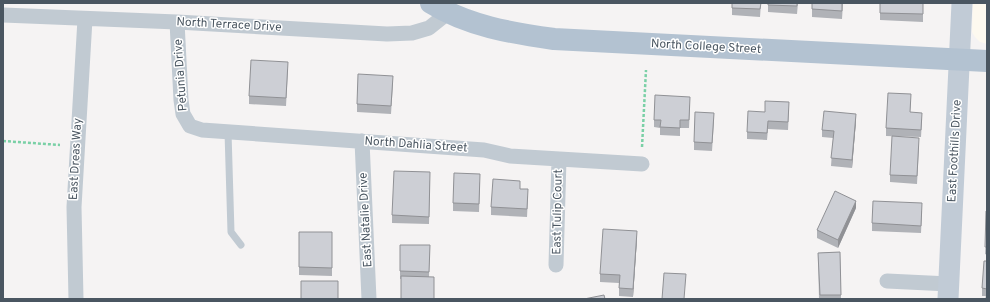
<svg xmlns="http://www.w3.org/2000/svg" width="990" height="302" font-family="Overpass,sans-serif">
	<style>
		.commercial { fill: #fdf9ef }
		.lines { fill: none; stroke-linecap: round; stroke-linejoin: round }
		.path { stroke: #7ad0a6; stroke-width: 2.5; stroke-dasharray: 3 2; stroke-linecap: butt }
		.lane { stroke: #c1cad2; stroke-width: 7 }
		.street { stroke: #c1cad2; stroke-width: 15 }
		.secondary { stroke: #c1cbd6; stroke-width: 21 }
		.primary { stroke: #b3c2d1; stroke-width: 22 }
		.wall { fill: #b0b2b7 }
		.shaded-wall { fill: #909195 }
		.building { fill: #cdcfd5; stroke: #909195 }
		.labels { text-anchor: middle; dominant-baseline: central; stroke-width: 3; stroke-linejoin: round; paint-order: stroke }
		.street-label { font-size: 12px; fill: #4a5661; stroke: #fff }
	</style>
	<rect width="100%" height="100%" fill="#f5f3f3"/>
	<path class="commercial" d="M973,3H987V44L980,42L975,37L972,32Z"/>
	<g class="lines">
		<path class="path" d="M3,141L60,145
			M642,147L646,70"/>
		<path class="lane" d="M228,132L231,232L241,245"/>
		<path class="street" d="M3,15L177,22L387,34L412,33L429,28L449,12
			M177,22L181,100L183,114L190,126L202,130L484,150L510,156L642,164
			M362,141L369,299
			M556,265L559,159
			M887,281L949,284
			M76,299L74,207L85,19"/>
		<path class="secondary" d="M948,299L962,3"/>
		<path class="primary" d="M431,3C468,26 511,33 554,39L987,61"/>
	</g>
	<path class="wall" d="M732,3H761L760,17L732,15Z
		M768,3H798L797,14L768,12Z
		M812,3H843L842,19L812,17Z
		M880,3H923V22L880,20Z
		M288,69L286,106L249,104V96Z
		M393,83L391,114L357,112V104Z
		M911,101L910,112L922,120L921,137L886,136V128Z
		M690,105L689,128H680V136L660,135V128L654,127V120Z
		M789,110L788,130L768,129L767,140L747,139V132L765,112Z
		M714,121L712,151L694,150V142Z
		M856,121L852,168L831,166L833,138L822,137V130Z
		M919,146L917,184L890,182V175Z
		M430,180L429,224L392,223V215Z
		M480,182L479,212L453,211V203Z
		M520,189L528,197L527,217L491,215V207Z
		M856,208L838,248L817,238V230Z
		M922,211L921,233L872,231V223Z
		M987,211V255L985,254Z
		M299,232H332V276L299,275Z
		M637,239L633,297L619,296V283L600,282V274Z
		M400,245H430L429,277L400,279Z
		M840,252L841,299H819L818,253Z
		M987,261L986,296H982V288Z"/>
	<path class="shaded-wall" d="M856,114V121L852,168V160Z
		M856,201V208L838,248V240Z
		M637,231V239L633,297V289Z"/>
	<path class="building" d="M732,3H761L760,9L732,8Z
		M768,3H797V6L768,5Z
		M812,3H842V11L812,9Z
		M880,3H923V14L880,13Z
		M251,60L288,62L286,98L249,96Z
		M358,74L393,76L391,106L357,104Z
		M888,93L911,94L910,112L922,113L921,130L886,128Z
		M655,95L690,97L689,120H680V128L660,127L661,120H654Z
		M765,101L789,102L788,122L768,121L767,133L747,132L748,111L765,112Z
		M824,111L856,114L852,160L831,158L834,131L822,130Z
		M695,112L714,113L712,143L694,142Z
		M892,136L919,138L917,176L890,175Z
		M394,171L430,172L429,217L392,215Z
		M454,173L480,174L479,204L453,203Z
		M493,179L520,181V189H528L527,209L491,207Z
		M835,191L856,201L838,240L817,230Z
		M873,201L922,203L921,226L872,223Z
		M986,211H987V247H985Z
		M603,229L637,231L633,289L619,288L620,275L600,274Z
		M299,232H332V268L299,267Z
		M400,245H430L429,272L400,271Z
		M840,252L841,295H820L818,253Z
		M984,261H987V299H986L987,289L982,288Z
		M664,273L686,274L684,299H662Z
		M401,276L434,277V299H401Z
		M301,281H338V299H301Z
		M604,295L605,299H584Z"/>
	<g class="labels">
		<g class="street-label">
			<text transform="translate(229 25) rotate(3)">North Terrace Drive</text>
			<text transform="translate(706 47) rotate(3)">North College Street</text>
			<text transform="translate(181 75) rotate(-94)">Petunia Drive</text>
			<text transform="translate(416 145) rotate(4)">North Dahlia Street</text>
			<text transform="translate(955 151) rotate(-87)">East Foothills Drive</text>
			<text transform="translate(76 159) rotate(-87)">East Dreas Way</text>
			<text transform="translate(558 212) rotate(-89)">East Tulip Court</text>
			<text transform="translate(366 220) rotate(-93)">East Natalie Drive</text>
		</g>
	</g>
	<rect width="990" height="302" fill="none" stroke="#4a5661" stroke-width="8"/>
</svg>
